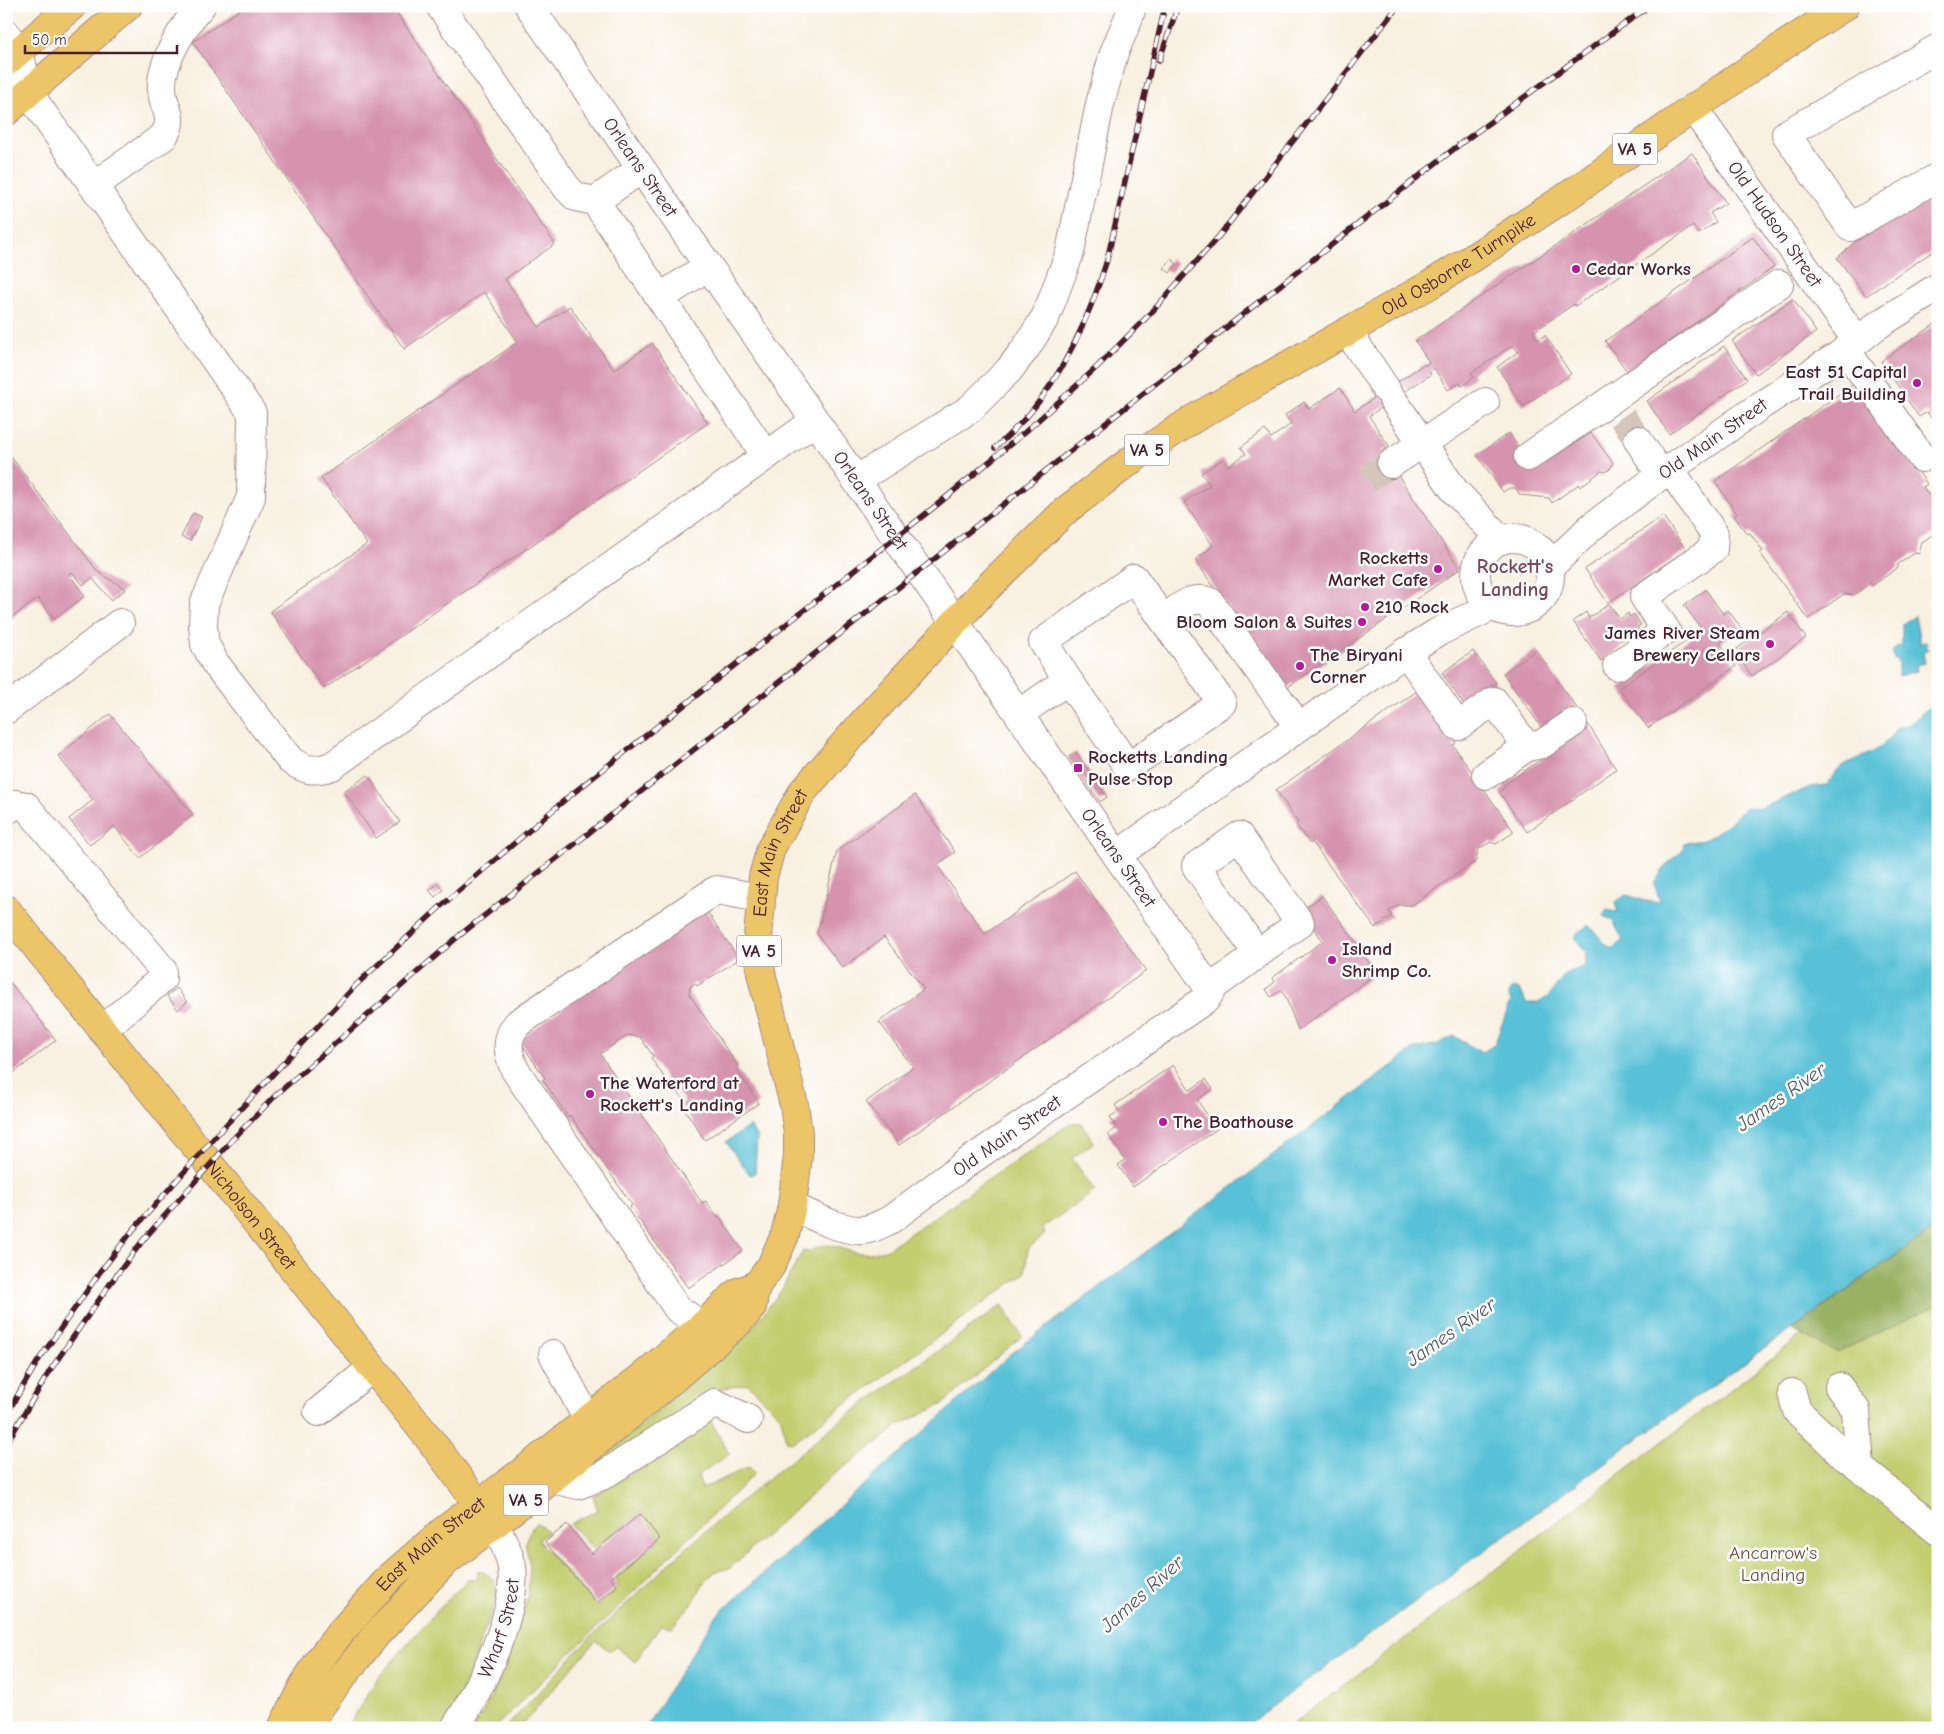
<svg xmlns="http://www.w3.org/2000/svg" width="1944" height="1734" font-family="'Comic Neue',sans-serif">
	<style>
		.green { fill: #c2ce70; stroke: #86764e }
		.forest { fill: #99b162; stroke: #726846 }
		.water { fill: #59c1d7; stroke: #527081 }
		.building { fill: #d593ad }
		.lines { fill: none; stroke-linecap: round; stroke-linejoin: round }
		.minor-tunnel { stroke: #d5c6bc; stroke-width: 28; stroke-dasharray: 28 14; stroke-linecap: butt }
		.minor-casing { stroke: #a18886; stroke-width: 30 }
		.major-casing { stroke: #a18886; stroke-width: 30 }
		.minor { stroke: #fff; stroke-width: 28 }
		.major { stroke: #edc569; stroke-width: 28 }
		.rail-casing { stroke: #4a1f2b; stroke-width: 5.5 }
		.rail { stroke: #fff; stroke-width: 4; stroke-dasharray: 11; stroke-linecap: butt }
		.poi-dot { fill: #b5179e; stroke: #fff; stroke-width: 2 }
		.labels { text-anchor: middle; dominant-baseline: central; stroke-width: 5; stroke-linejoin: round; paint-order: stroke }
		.shield { fill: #fff; stroke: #80626b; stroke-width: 1 }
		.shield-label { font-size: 18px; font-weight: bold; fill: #4a1f2b }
		.street-label { font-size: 19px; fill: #4a1f2b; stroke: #fff }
		.poi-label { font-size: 19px; font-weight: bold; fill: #4a1f2b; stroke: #fff; text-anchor: start }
		.park-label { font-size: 19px; fill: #6e5440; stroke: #fff }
		.neighbourhood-label { font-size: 20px; font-weight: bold; fill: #7b4858; stroke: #fff }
		.water-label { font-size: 20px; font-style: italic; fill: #4f5867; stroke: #fff }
	</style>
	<rect width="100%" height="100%" fill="#fff"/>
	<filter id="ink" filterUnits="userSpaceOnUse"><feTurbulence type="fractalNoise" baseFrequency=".02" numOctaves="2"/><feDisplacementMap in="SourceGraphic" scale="10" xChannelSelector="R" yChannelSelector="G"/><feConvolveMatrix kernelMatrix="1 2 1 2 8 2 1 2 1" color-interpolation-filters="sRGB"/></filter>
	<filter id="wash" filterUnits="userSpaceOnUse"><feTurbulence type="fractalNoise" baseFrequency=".0096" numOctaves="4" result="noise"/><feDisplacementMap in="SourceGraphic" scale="20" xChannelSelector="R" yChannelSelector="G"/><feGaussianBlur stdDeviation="1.12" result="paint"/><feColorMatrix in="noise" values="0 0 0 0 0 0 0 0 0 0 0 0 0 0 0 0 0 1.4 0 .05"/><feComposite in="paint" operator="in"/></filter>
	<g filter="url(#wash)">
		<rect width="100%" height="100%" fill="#f8f0e0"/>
		<path class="green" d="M1071,1123H1081L1094,1142L1072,1158L1095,1191L1042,1228L1045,1234L1028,1249L1025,1273L793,1442L786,1441L781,1417L748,1384L720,1389L613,1463L593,1465L670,1401L749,1332L781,1291L803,1251L809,1252C828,1239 834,1248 854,1252C865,1255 875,1252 886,1250Z
			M1938,1231V1728H1288Z
			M1002,1305L1022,1336L943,1404L899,1425L868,1450L832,1476L730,1568L714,1572L702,1586L695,1599L672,1627L661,1625L635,1662L615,1646L610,1651L596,1641L519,1728H505L583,1645L675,1558L736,1505L841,1420Z
			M709,1418L730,1454L698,1475L702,1489L749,1467L755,1473L494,1728H472L485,1709L501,1677L528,1596L530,1566L525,1543C530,1536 529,1529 536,1523L542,1526L548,1532L538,1540L597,1606L619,1586L615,1578L661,1539L641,1512L593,1549L570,1524L598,1510L593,1496L642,1467Z
			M478,1570C493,1576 496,1581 497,1597L461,1695L442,1728H347L377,1679L425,1624L467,1580H477Z"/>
		<path class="forest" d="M1938,1225V1305L1837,1352L1792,1330Z"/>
		<path class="water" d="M1915,616L1920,643L1926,641L1928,650L1923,653L1925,663L1916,665L1917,671L1898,676V661L1893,657V650L1896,647L1902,646V624Z
			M1938,703V1225L1626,1447L1243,1728H645L715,1617L1011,1354L1414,1049L1438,1044L1454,1036C1464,1041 1472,1049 1483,1052L1494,1045L1511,1001L1509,996L1510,990L1514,988L1521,991L1526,1003H1538L1548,997L1565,974L1585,966L1586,953L1574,937L1588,925C1597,932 1602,943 1612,949L1623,940L1613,921L1604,916L1606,910L1618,912L1615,902L1626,895C1639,898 1645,903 1660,902L1654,883C1662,872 1669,859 1682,852L1684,844C1691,840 1696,842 1703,840C1714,837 1737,816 1747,807L1761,808L1810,787L1827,785C1832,778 1838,768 1846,764C1865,755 1886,749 1896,728L1910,724L1928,708Z
			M750,1126L757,1137L755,1173L750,1175L726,1142Z"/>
		<g id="blocks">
			<path class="building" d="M245,6H392L555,244L505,279L539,327L570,306L614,370L652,343L708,423L324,689L270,611L367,544L321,478L518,342L484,292L404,349L193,42Z
				M1692,153L1726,203L1710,213L1716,222L1699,234L1693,226L1575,306L1574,304L1533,332L1538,340L1545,335L1571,374L1523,406L1497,367L1518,352L1513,345L1471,373L1474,377L1462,386L1460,382L1448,390L1434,368L1429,372L1431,374L1369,416L1389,446L1382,451L1460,569L1285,689L1195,560L1213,546L1184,502L1210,485L1201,473L1223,459L1228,466L1246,454L1241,447L1265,430L1271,438L1291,424L1285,415L1304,402L1309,409L1340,388L1355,411L1424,364L1425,366L1429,362L1415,341Z
				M1930,193L1938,204V248L1866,296L1837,258L1854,243Z
				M1753,237L1774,267L1627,371L1605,341Z
				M1171,259L1177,264L1170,273L1164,268Z
				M1793,299L1816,332L1756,374L1732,341Z
				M1938,322V429L1927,412L1919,417L1881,361Z
				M1724,346L1747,379L1669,434L1647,401Z
				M1855,383L1927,484L1923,487L1938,508V531L1922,542L1919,554L1915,553L1897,565L1899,567L1872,586L1870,583L1854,595L1844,594L1808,619L1760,553L1763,551L1750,533L1747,534L1734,516L1737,514L1715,481Z
				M1509,433L1534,470L1591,433L1613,463L1610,469L1605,472L1601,471L1580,487L1579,484L1552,503L1549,498L1520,495L1516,488H1509L1503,492L1477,455Z
				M6,450L98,572L126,589L111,600L92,578L83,585L72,572L69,574L85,596L54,619L38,598L6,622Z
				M193,513L202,517L190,541L181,537Z
				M1663,516L1686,550L1608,603L1585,569Z
				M1706,590L1723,614L1728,610L1741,628L1720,643L1736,666L1648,728L1619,688L1702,630L1684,605Z
				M1609,604L1620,619L1628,613L1630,617L1634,614L1641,625L1637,627L1642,634L1601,661L1573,621L1586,612L1589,618Z
				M1788,612L1806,638L1752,676L1734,651Z
				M1536,650L1579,711L1546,734L1503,673Z
				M1473,651L1496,683L1464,705L1442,673Z
				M1417,691L1440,718L1456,743L1453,745L1514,832L1496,844L1491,842L1478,849L1476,861L1412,905H1398L1389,911L1392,916L1375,928L1312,842L1310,844L1296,825L1298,823L1276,790Z
				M110,714L193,815L140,858L114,826L90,845L69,819L93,800L58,756Z
				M1588,724L1616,769L1527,832L1499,792L1503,789L1504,785L1561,746L1582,726Z
				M1076,752L1107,797L1100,802L1069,757Z
				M368,775L400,822L376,838L344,791Z
				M915,795L955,852L937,865L985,934L1075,871L1146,971L899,1145L866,1102L913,1067L879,1022L924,989L884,937L843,968L817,934L837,851Z
				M438,884L443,890L435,897L429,890Z
				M1322,896L1358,945L1376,974L1298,1030L1286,998L1281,990L1271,997L1266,989L1275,982L1272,978L1323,941L1309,921L1313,918L1306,907Z
				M702,904L739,959L697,986L695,983L690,987L689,994L738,1066L737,1070L759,1103L705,1140L681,1104L685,1102L674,1086L671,1087L651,1058L653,1056L640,1037L628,1035L600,1054L702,1203L706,1201L717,1217L719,1216L743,1251L688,1288L630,1207L632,1205L570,1115L568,1117L543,1080L545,1078L519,1040Z
				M6,977L56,1040L6,1079Z
				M177,988L187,1002L178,1010L167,996Z
				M1173,1065L1190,1090L1206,1079L1213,1089L1197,1100L1217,1129L1133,1187L1118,1165L1125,1160L1108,1134L1117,1128L1110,1117L1119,1111L1115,1105Z
				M640,1514L660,1539L611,1578L617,1586L597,1603L545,1542L567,1524L591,1554Z"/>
		</g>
	</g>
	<g filter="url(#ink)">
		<use href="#blocks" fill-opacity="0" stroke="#a18886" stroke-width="1"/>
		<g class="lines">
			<path class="minor-tunnel" d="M1622,417L1638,440
				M1367,479L1391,464"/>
			<g class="minor-casing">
				<g id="minor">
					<path d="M440,6L567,188L576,197L595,201L766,456"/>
					<path id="s1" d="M529,6L856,480L1211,991L1206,999L968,1162L890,1220C881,1224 873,1229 864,1230C842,1232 811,1215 792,1206"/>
					<path d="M6,34L19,51L28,92L252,413L251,497L204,604L203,626L205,644L215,663L290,760C306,771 314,772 332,766L815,421"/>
					<path d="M1938,48L1786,134L1850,227L1938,177"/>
					<path id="s2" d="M1693,108L1857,341"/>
					<path d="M93,186L163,137C177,116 163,111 162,89C160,63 184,25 201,6"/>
					<path d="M595,201L641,169"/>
					<path d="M660,298L708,266"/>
					<path d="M1348,332L1386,389"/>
					<path d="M1846,350L1922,458"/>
					<path d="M1393,400L1454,490L1501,540"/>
					<path d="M1638,440L1661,475"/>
					<path d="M1528,457L1779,284"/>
					<path d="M1391,464L1485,402"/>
					<path d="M856,480L970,409L1009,370L1026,348L1046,316L1070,252L1100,104L1114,53L1129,17L1132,6"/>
					<circle cx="1513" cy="575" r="37"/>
					<path id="s3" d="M1549,568L1590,528L1661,475L1763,404L1838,356L1878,325L1938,287"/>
					<path d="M1163,619C1179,609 1191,594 1210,602L1299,727"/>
					<path d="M1406,652L1458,726L1494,701L1527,747L1486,775"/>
					<path d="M1617,666L1666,630L1644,597L1713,549L1714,534L1670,469"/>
					<path d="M6,710L120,623"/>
					<path d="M1019,714L1068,680L1128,767L1222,703L1134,578L1043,642L1068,680"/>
					<path d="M1527,747L1542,744L1573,723"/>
					<path d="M6,811L15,804L26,806L162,969V979L102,1030"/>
					<path d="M1117,855L1406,652L1438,632L1493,606"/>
					<path d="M1210,989L1300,923L1239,836L1196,866L1257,953"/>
					<path d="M702,1326L678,1309L515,1070C507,1052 505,1038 518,1023L713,892L717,890L760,898"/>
					<path d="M553,1354L581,1407L590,1418"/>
					<path d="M1839,1387L1856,1410L1860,1468L1938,1531"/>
					<path d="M1792,1393L1797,1411L1824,1436L1845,1457L1860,1468"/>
					<path d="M318,1412L372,1368"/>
					<path d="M552,1479L578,1485L602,1476L715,1403L748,1419"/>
					<path id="s4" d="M455,1728C480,1690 518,1612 512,1567C509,1551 502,1538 494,1525"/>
				</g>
			</g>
			<g class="major-casing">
				<g id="major">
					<path d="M6,62L72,6"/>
					<path d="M6,112L128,6"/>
					<path id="s5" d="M6,909L431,1441L494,1525"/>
					<path id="s6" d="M282,1728L303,1686L320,1659L340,1633L390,1577L443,1531L522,1472L649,1371L702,1326L738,1292L756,1286"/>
					<path id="s7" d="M305,1728L338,1682L376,1635L443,1564L531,1496L663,1388L738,1323L752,1307L756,1286L771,1266L785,1235L792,1206L798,1155V1133L794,1105L761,973L758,937L763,877L771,848L803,791L867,718L982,593L1065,511L1134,458L1193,419L1431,284L1471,259L1563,199L1780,48L1845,6"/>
				</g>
			</g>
			<use href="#minor" class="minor"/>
			<use href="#major" class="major"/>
			<g class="rail-casing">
				<path id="rail" d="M1159,61L1178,6
					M995,448C1007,437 1019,425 1030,413C1067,368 1090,315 1107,260L1165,6
					M6,1415L38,1361L100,1272L133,1230L221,1130L356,985L440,907L567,798L938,504L1025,432L1096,368L1151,313L1219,236L1398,6
					M6,1444L51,1369L112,1281L144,1239L232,1140L277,1094L460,935L1251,308L1464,141L1649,6"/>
			</g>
			<use href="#rail" class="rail"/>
		</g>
	</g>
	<g class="poi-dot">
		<circle cx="1576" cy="269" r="5"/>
		<circle cx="1917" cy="383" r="5"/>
		<circle cx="1438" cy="569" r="5"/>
		<circle cx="1365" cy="607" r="5"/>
		<circle cx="1362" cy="622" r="5"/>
		<circle cx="1770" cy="644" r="5"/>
		<circle cx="1300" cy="666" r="5"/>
		<rect x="1073" y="763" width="10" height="10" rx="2.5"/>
		<circle cx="1332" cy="960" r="5"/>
		<circle cx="590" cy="1094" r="5"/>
		<circle cx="1163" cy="1122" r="5"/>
	</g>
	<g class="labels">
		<g class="shield">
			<rect x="1612.5" y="133.5" width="45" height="31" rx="4"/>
			<rect x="1124.5" y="434.5" width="45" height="31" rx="4"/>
			<rect x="736.5" y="935.5" width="45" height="31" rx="4"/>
			<rect x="503.5" y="1484.5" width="45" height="31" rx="4"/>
		</g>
		<g class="shield-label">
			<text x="1635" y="149">VA 5</text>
			<text x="1147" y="450">VA 5</text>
			<text x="759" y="951">VA 5</text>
			<text x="526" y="1500">VA 5</text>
		</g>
		<g class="street-label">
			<text stroke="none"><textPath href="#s1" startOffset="196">Orleans Street</textPath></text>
			<text stroke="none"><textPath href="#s2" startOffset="142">Old Hudson Street</textPath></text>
			<text stroke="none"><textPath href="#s7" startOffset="2005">Old Osborne Turnpike</textPath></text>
			<text stroke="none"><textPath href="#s3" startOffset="209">Old Main Street</textPath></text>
			<text stroke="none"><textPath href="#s1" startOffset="601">Orleans Street</textPath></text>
			<text stroke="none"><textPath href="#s7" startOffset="1089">East Main Street</textPath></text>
			<text stroke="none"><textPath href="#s1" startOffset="1036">Orleans Street</textPath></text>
			<text transform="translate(1007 1136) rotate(-35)">Old Main Street</text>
			<text stroke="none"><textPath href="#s5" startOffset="392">Nicholson Street</textPath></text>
			<text stroke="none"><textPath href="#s6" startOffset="239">East Main Street</textPath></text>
			<text stroke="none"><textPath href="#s4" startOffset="110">Wharf Street</textPath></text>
		</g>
		<g class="poi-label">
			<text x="1586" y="269">Cedar Works</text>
			<text x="1907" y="372" text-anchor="end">East 51 Capital<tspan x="1907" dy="22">Trail Building</tspan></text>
			<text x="1428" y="558" text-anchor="end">Rocketts<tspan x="1428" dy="22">Market Cafe</tspan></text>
			<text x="1375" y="607">210 Rock</text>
			<text x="1352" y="622" text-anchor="end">Bloom Salon &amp; Suites</text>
			<text x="1760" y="633" text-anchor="end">James River Steam<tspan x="1760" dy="22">Brewery Cellars</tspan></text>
			<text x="1310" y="655">The Biryani<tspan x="1310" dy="22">Corner</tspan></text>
			<text x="1088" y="757">Rocketts Landing<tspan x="1088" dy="22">Pulse Stop</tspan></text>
			<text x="1342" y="949">Island<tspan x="1342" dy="22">Shrimp Co.</tspan></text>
			<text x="600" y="1083">The Waterford at<tspan x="600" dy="22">Rockett's Landing</tspan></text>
			<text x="1173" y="1122">The Boathouse</text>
		</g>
		<g class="park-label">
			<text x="1773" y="1553">Ancarrow's<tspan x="1773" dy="22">Landing</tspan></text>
		</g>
		<g class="neighbourhood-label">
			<text x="1515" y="566">Rockett's<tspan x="1515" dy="23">Landing</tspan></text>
		</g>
		<g class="water-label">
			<text transform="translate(1781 1097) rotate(-35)">James River</text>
			<text transform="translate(1451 1332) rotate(-35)">James River</text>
			<text transform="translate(1142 1594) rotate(-42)">James River</text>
		</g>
	</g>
	<rect width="1944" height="1734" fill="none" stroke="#fff" stroke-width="25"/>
	<path d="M25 45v8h152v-8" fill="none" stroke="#4a1f2b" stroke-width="2.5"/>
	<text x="32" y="45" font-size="15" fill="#4a1f2b" stroke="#ffffff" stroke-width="4" paint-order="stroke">50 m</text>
</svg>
